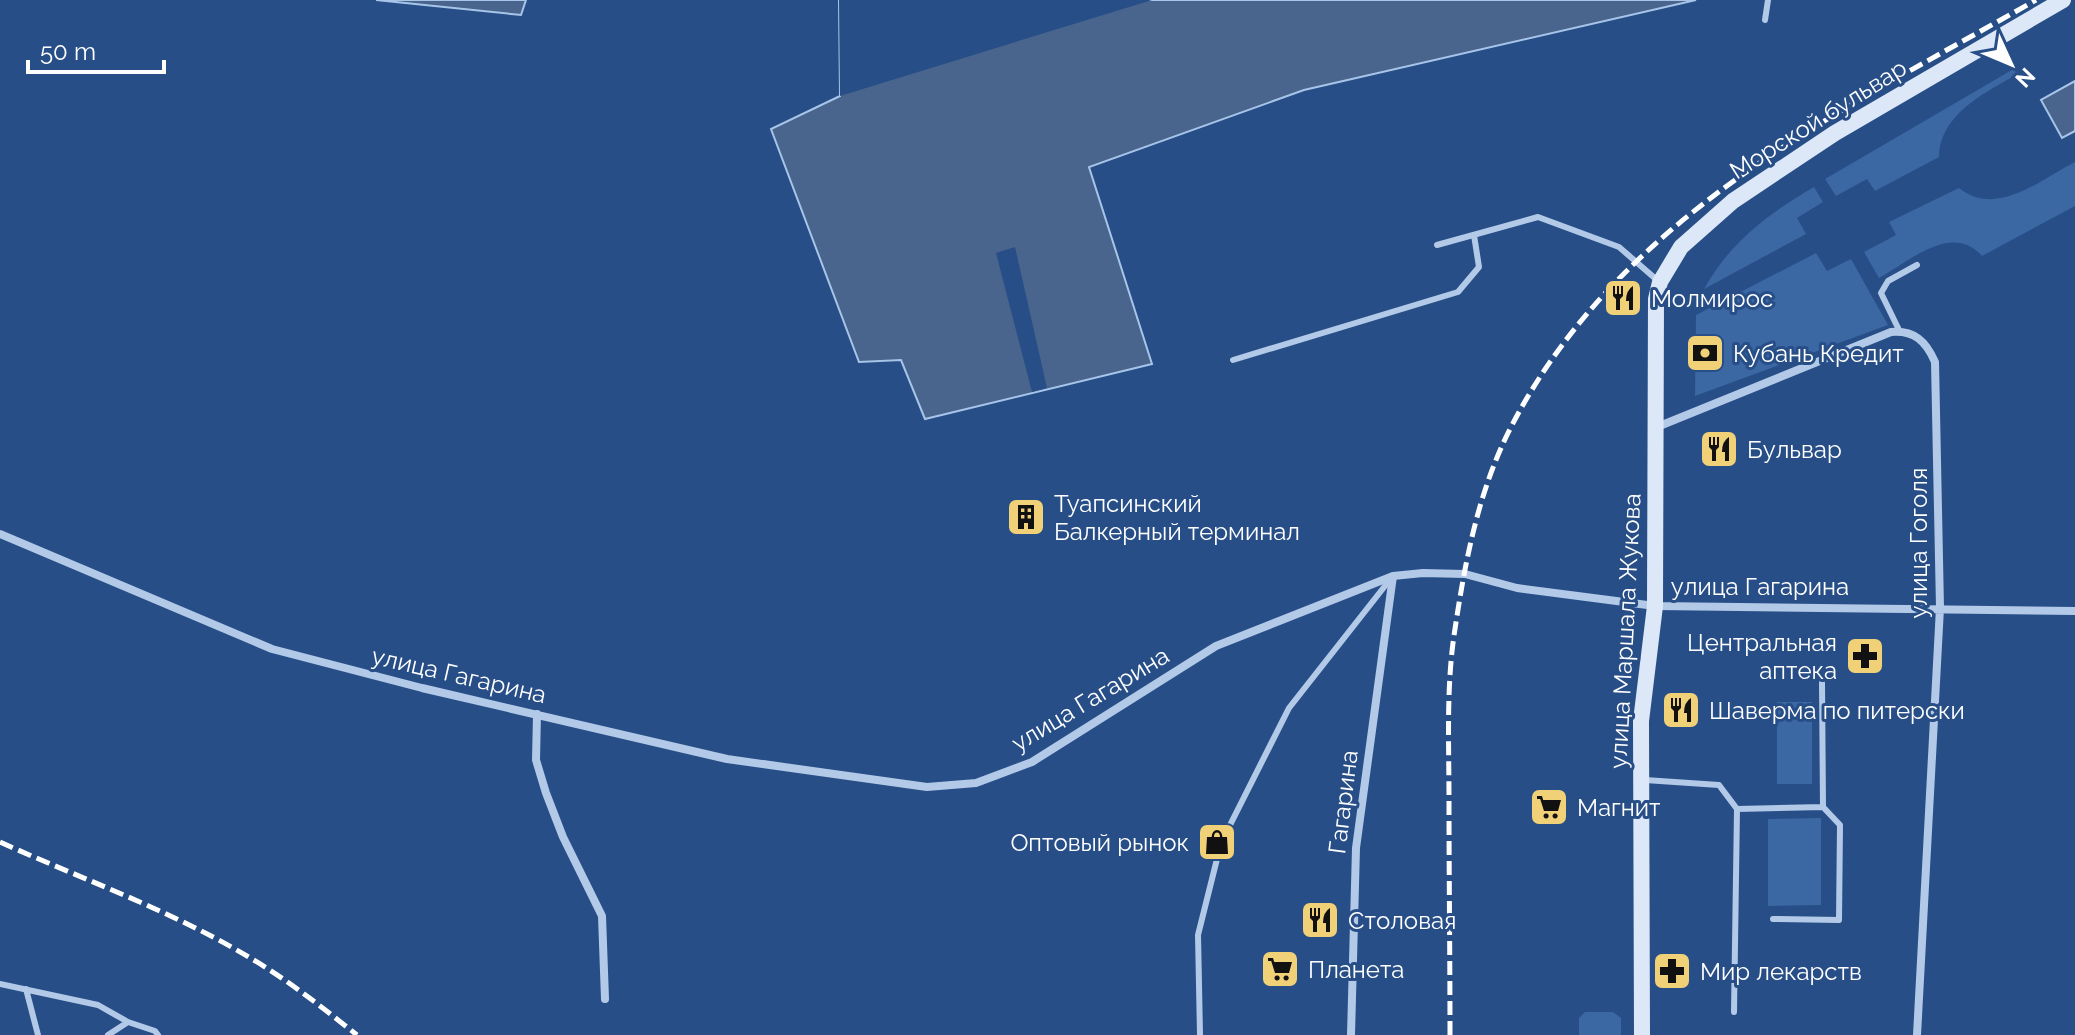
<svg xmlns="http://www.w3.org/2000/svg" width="2075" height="1035" font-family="Raleway,sans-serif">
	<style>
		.green { fill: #3b67a3 }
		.water { fill: #49658d; stroke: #a7c4e9; stroke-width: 2 }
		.pier { fill: #274e87 }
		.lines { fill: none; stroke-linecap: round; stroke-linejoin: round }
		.lane { stroke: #b2c9e8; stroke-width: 6 }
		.street { stroke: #b2c9e8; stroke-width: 8 }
		.secondary { stroke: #dce7f7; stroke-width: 16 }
		.rail { stroke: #fff; stroke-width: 5; stroke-dasharray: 14 6; stroke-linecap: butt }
		.labels { text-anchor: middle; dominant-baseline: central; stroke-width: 6; stroke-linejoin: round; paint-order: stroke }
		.street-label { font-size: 24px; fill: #fff; stroke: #274e87 }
		.poi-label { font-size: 24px; fill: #fff; stroke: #274e87; text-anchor: start }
	</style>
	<rect width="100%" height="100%" fill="#274e87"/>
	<path class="green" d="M2017,67L2021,72C1987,92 1940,113 1939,157L1875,191L1867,179L1836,196L1825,179Z
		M2075,162V206L1982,256C1952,222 1910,261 1879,278L1864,252L1896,235L1889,222L1959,188C1996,218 2040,180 2075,162Z
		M1814,187L1823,202L1797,218L1806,234L1704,289C1731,241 1768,214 1814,187Z
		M1816,253L1827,271L1851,259L1888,325L1695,396L1696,315Z
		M1777,702H1812V784H1777Z
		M1821,818V905L1768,906V819Z
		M1585,1012H1613L1621,1018V1035H1579V1018Z"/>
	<path class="water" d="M376,0H526L521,15Z
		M839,0H1696L1304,90L1089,167L1152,364L925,419L901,360L859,362L771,129L840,96Z
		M2075,81V131L2062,138L2041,100Z"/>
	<path class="pier" d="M839,0H1152L840,96Z
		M1015,247L1047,388L1032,392L996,253Z"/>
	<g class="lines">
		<path class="lane" d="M1765,20L1768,0
			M1437,245L1538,217L1619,247L1657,280
			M1900,332L1881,293L1888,281L1917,265
			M1233,360L1458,292L1479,267L1474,235
			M1645,780L1719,785L1737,809L1823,807L1822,683
			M1773,919L1839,920L1840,825L1823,807
			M0,984L98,1005L128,1022
			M26,989L38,1035
			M1734,1012L1737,809
			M108,1035L128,1022L155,1031L158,1035
			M1200,1035L1198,935L1221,843L1289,708L1392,577"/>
		<path class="street" d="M1657,427L1891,332C1914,330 1926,341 1935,362L1940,608L1917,1035
			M0,534L272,649L422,688L727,759L927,787L976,783L1032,762L1216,646L1393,576L1423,573L1465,574L1517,588L1655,606L2075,611
			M537,714L536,760L546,793L563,837L602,916L605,999
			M1351,1035L1356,848L1393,576"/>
		<path class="secondary" d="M1642,1035L1641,721L1655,606L1656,299L1660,282L1681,247L1733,201L1835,133L2063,0"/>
		<path class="rail" d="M0,842C84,880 173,911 252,959C289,981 323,1008 357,1035
			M1450,1035C1450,956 1449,878 1449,799C1449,743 1446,685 1455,629C1465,562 1478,494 1508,433C1616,217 1836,114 2036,0"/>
	</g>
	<defs>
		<g id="restaurant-square" transform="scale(2)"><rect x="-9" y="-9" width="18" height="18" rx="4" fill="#f1d178" stroke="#274e87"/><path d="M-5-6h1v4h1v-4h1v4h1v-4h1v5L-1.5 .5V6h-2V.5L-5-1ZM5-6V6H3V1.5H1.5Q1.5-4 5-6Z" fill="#111"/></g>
		<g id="bank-square" transform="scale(2)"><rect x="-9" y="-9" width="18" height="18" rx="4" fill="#f1d178" stroke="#274e87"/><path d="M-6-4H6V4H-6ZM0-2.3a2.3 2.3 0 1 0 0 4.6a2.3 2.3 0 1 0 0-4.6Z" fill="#111"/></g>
		<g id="building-square" transform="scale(2)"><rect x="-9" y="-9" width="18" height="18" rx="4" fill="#f1d178" stroke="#274e87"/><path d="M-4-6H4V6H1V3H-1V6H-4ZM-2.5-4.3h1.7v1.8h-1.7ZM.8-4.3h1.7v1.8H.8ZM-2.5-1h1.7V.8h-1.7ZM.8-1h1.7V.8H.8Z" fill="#111"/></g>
		<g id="pharmacy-square" transform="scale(2)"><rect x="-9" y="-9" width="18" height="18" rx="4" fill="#f1d178" stroke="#274e87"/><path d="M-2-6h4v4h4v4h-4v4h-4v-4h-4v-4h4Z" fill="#111"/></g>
		<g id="supermarket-square" transform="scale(2)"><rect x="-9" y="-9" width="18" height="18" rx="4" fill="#f1d178" stroke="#274e87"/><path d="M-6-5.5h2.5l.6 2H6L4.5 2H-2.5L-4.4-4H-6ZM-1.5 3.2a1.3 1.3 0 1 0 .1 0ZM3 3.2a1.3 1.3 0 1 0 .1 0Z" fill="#111"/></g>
		<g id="shop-square" transform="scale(2)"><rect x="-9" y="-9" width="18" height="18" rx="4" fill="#f1d178" stroke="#274e87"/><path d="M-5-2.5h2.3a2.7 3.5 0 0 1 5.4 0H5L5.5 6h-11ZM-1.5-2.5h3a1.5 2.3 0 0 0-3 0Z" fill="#111"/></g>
	</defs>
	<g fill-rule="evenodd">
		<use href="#restaurant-square" x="1623" y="298"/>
		<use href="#bank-square" x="1705" y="353"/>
		<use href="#restaurant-square" x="1719" y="449"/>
		<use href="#building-square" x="1026" y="517"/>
		<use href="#pharmacy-square" x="1865" y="656"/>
		<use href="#restaurant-square" x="1681" y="710"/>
		<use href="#supermarket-square" x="1549" y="807"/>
		<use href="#shop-square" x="1217" y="842"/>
		<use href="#restaurant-square" x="1320" y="920"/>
		<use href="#supermarket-square" x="1280" y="969"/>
		<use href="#pharmacy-square" x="1672" y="971"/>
	</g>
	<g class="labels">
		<g class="street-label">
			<text transform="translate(1818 119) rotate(-32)">Морской бульвар</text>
			<text transform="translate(1918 543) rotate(-90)">улица Гоголя</text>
			<text x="1760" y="586">улица Гагарина</text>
			<text transform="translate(1625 631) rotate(-87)">улица Маршала Жукова</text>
			<text transform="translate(459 675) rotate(13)">улица Гагарина</text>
			<text transform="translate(1090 699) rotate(-31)">улица Гагарина</text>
			<text transform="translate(1343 802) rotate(-83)">Гагарина</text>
		</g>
		<g class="poi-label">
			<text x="1651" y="298">Молмирос</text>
			<text x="1733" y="353">Кубань Кредит</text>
			<text x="1747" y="449">Бульвар</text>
			<text x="1054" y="503">Туапсинский<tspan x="1054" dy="28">Балкерный терминал</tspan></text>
			<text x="1837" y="642" text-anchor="end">Центральная<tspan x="1837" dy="28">аптека</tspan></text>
			<text x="1709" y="710">Шаверма по питерски</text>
			<text x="1577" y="807">Магнит</text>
			<text x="1189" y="842" text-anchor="end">Оптовый рынок</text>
			<text x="1348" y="920">Столовая</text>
			<text x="1308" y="969">Планета</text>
			<text x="1700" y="971">Мир лекарств</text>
		</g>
	</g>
	<g transform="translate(2011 64) rotate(134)" stroke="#274e87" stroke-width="6" paint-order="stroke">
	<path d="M0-6L14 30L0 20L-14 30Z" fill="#ffffff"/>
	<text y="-12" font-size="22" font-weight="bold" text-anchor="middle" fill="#ffffff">N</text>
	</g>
	<path d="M28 60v12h136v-12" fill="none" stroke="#ffffff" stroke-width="4"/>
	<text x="40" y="60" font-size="24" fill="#ffffff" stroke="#274e87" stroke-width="6" paint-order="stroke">50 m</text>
</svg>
